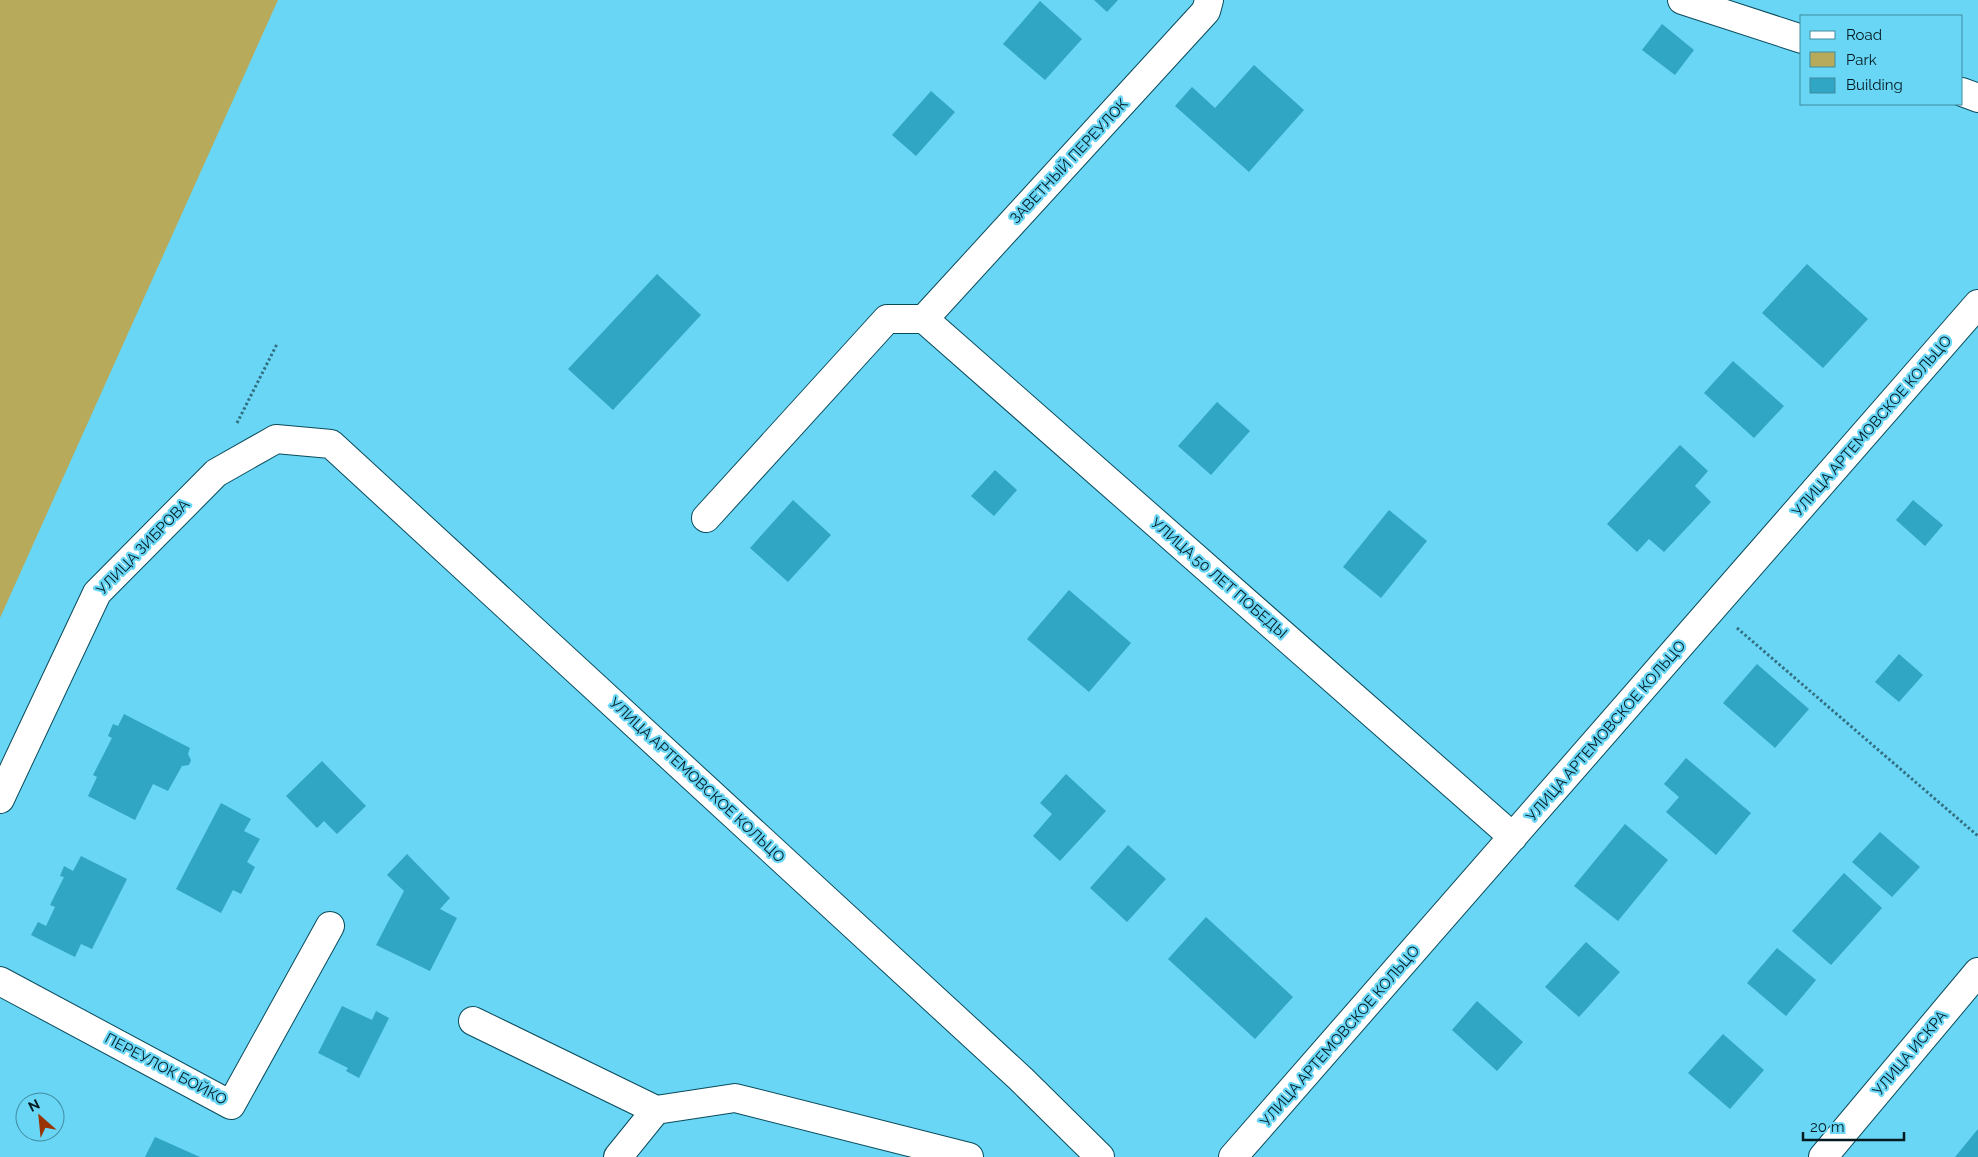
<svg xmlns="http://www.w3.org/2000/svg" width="1978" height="1157" font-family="Raleway,sans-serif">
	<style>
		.green { fill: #b7aa5a }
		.building { fill: #31a5c4 }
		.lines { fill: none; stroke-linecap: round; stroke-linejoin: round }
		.minor-casing { stroke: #0a4b5b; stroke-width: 30 }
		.path { stroke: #316f81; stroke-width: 3; stroke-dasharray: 2.5 2.5; stroke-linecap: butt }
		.minor { stroke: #fff; stroke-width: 28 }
		.labels { text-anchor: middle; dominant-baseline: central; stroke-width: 4.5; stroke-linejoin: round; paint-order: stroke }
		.street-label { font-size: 15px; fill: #031a21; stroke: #69d6f5 }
	</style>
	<rect width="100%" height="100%" fill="#69d6f5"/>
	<path class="green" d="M0,0H278L0,618Z"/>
	<path class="building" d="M1094,0H1118L1107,12Z
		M1040,1L1082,39L1045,80L1003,44Z
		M1662,24L1694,50L1675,75L1642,50Z
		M1254,65L1304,110L1249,172L1175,106L1192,87L1215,108Z
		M931,91L955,112L916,156L892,135Z
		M1807,264L1868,319L1823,368L1762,313Z
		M657,274L701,315L613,410L568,369Z
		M1733,361L1784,406L1754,438L1704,393Z
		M1217,402L1250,431L1211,475L1178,446Z
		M1680,445L1708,471L1695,486L1711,502L1664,552L1649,539L1637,552L1607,524Z
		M995,470L1017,490L994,516L971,496Z
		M793,500L831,535L788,582L750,548Z
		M1913,500L1943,525L1925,546L1896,520Z
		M1389,510L1427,541L1381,598L1343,567Z
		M1069,590L1131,643L1089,692L1027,639Z
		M1899,654L1923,675L1899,702L1875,682Z
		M1757,664L1809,709L1775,748L1723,703Z
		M124,714L190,748L188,754L191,760L189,765L182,766L168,791L153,784L135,820L88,796L97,777L93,775L112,738L108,736L113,724L118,726Z
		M1686,758L1751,813L1716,855L1666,812L1679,797L1664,784Z
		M322,761L366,806L337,834L324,821L317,828L286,796Z
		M1066,774L1106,811L1060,861L1033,836L1052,814L1040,803Z
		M221,803L251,819L244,831L260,839L247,862L255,867L241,894L233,890L221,913L176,889Z
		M1625,824L1668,860L1618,921L1574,886Z
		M1880,832L1920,867L1892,897L1852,862Z
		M1128,845L1166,879L1127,922L1090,888Z
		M407,854L450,898L440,909L457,918L430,971L376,945L404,891L387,875Z
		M81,856L127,879L92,949L81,944L75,957L31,935L38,922L46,926L55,907L50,905L64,877L60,876L64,866L73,871Z
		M1844,873L1882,908L1831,965L1792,931Z
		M1206,917L1293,997L1255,1039L1168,959Z
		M1586,942L1620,972L1579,1017L1545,987Z
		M1777,948L1816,980L1786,1016L1747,983Z
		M1477,1001L1523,1042L1497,1071L1452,1030Z
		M342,1006L372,1020L376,1011L389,1018L359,1078L346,1071L348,1068L318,1053Z
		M1723,1034L1764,1070L1730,1109L1688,1073Z
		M1978,1129V1157H1955Z
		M155,1137L200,1157H145Z"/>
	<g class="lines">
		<g class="minor-casing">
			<path id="minor" d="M1682,0L1802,39
				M1962,92L1978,98
				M924,319L1513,837
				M924,319L1206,11L1209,0
				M706,518L887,319H924
				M0,799L97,593L216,473L276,439L331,444L1021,1079L1100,1157
				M0,981L231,1105L330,926
				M473,1021L656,1110
				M618,1157L656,1110L735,1098L969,1157
				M1233,1157L1978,304
				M1823,1157L1978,972"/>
		</g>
		<path class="path" d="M237,423L277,344
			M1737,628L1978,836"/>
		<use href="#minor" class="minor"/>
	</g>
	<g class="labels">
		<g class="street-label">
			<text transform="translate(1069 161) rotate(-47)">ЗАВЕТНЫЙ ПЕРЕУЛОК</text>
			<text transform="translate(1872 426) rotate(-49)">УЛИЦА АРТЕМОВСКОЕ КОЛЬЦО</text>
			<text transform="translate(143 547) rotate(-46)">УЛИЦА ЗИБРОВА</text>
			<text transform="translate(1219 578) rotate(41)">УЛИЦА 50 ЛЕТ ПОБЕДЫ</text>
			<text transform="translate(1606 731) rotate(-49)">УЛИЦА АРТЕМОВСКОЕ КОЛЬЦО</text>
			<text transform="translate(697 780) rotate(43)">УЛИЦА АРТЕМОВСКОЕ КОЛЬЦО</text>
			<text transform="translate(1340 1036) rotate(-49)">УЛИЦА АРТЕМОВСКОЕ КОЛЬЦО</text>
			<text transform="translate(1910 1053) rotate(-50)">УЛИЦА ИСКРА</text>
			<text transform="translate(166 1069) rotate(28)">ПЕРЕУЛОК БОЙКО</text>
		</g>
	</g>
	<rect x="1800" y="15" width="162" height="90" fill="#69d6f5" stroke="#408ba0"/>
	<rect x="1810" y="31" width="25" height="8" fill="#ffffff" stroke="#408ba0"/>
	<text x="1846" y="40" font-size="15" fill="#031a21">Road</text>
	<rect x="1810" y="52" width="25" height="15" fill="#b7aa5a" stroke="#408ba0"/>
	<text x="1846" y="65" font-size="15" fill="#031a21">Park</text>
	<rect x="1810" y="78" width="25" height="15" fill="#31a5c4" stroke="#408ba0"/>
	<text x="1846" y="90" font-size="15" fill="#031a21">Building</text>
	<g transform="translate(40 1117) rotate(333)"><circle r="24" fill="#69d6f5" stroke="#408ba0"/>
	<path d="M0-4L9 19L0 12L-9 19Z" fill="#993305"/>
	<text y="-8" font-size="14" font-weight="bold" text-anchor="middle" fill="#031a21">N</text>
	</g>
	<path d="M1803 1132v8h101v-8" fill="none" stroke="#031a21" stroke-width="2.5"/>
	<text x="1810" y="1132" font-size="15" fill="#031a21" stroke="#69d6f5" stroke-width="4" paint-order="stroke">20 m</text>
</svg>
